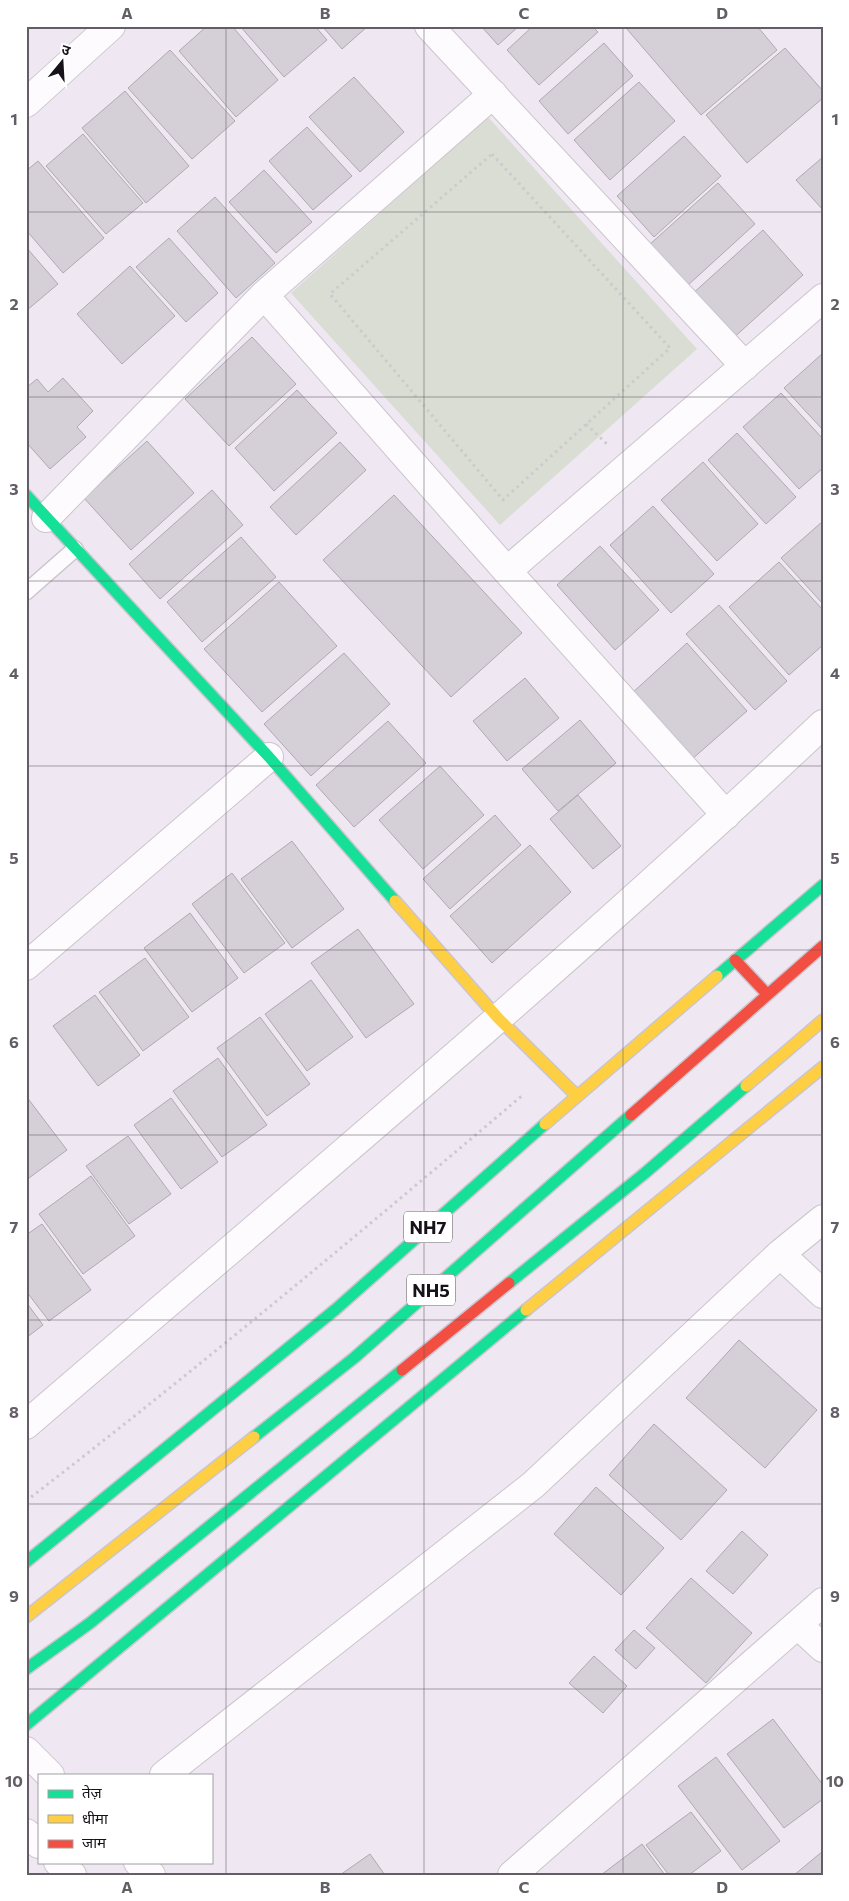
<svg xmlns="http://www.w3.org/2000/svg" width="849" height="1901" font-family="Commissioner,'Noto Sans Devanagari',sans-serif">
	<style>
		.green { fill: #daddd3 }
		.building { fill: #d5cfd8; stroke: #afa9b1 }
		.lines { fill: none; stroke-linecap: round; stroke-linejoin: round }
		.lane-casing { stroke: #cbc5cd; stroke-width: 18 }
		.street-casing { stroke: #cbc5cd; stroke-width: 30 }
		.fast-casing { stroke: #cbc5cd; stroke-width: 14 }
		.slow-casing { stroke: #cbc5cd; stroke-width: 14 }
		.jam-casing { stroke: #cbc5cd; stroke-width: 14 }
		.path { stroke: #cdcacd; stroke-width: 3; stroke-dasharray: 2.5 4; stroke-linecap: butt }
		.lane { stroke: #fdfbfd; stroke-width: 15 }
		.street { stroke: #fdfbfd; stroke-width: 28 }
		.fast { stroke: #16e098; stroke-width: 11 }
		.slow { stroke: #ffcf43; stroke-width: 11 }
		.jam { stroke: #f24e42; stroke-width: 11 }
		.grid { fill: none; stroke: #635d65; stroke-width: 1; stroke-opacity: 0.55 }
		.labels { text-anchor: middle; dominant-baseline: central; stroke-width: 4; stroke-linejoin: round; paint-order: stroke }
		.shield { fill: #fff; stroke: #5d595e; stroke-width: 1 }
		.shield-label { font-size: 18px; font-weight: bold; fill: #171219 }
		.neatline { fill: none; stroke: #635d65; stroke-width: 2 }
		.grid-label { font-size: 16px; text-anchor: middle; font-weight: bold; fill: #635d65 }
	</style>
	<rect width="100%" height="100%" fill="#efe7f2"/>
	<path class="green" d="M488,117L697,349L500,525L291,293Z"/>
	<path class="building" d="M207,26H232L278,80L236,117L179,51Z
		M240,26H315L327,40L284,77Z
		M322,26H368L342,49Z
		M481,26H519L498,45Z
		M533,26H592L598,32L539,85L507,50Z
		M628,26H757L777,50L701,115L626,28Z
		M604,43L633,76L568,134L539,101Z
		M785,48L823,91V98L747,163L706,115Z
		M170,50L235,121L192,159L128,88Z
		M354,77L404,132L360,172L309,117Z
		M639,82L675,121L610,180L574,140Z
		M125,91L189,166L146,203L82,128Z
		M307,127L352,176L313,210L269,161Z
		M83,134L143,203L106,234L46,166Z
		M684,136L721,176L654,237L617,196Z
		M823,157V210L796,180Z
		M38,161L104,238L63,273L26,230V171Z
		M264,170L312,222L276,253L229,202Z
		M718,183L755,224L687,286L649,245Z
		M215,197L275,263L236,298L177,231Z
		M763,230L803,275L730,341L690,296Z
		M169,238L218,293L186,322L136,267Z
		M26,247L58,284L26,311Z
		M130,266L175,316L122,364L77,314Z
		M252,337L296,384L229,446L185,399Z
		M823,353V430L784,388Z
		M63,378L93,411L77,427L86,437L50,469L26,442V388L37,379L48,392Z
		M297,390L337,433L274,491L235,448Z
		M781,393L823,439V468L799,489L743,427Z
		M737,433L796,497L766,524L708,460Z
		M147,441L194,493L131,550L84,498Z
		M340,442L366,470L296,535L270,507Z
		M703,462L758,524L717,561L661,500Z
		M212,490L243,525L160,599L129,564Z
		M394,495L522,633L451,697L323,560Z
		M653,506L714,574L671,613L610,545Z
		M823,521V604L781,558Z
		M241,537L276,577L202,642L167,602Z
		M600,546L659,610L615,650L557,585Z
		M779,562L823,610V645L789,675L729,607Z
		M279,582L337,646L262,712L204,649Z
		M719,605L787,681L755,710L686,634Z
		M687,643L747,711L691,760L631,694Z
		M344,653L390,704L311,776L264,724Z
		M525,678L559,718L507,761L473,721Z
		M580,720L616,763L558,811L522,769Z
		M388,721L426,763L354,827L316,785Z
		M440,766L484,815L423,869L379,820Z
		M578,795L621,846L593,869L550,819Z
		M495,815L521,845L450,909L423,879Z
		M292,841L344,909L292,948L241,879Z
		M530,845L571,892L492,963L450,916Z
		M232,873L285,943L244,973L192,904Z
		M190,913L238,978L192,1012L144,948Z
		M358,929L414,1004L366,1038L311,963Z
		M145,958L189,1017L143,1051L99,992Z
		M311,980L353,1037L307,1071L265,1014Z
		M95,995L140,1055L98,1086L53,1026Z
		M260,1017L310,1084L267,1116L217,1048Z
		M218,1058L267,1125L222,1157L173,1091Z
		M26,1096L67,1150L29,1178L26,1175Z
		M171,1098L218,1162L181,1189L134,1125Z
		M128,1136L171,1194L129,1224L86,1166Z
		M91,1176L135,1236L83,1274L39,1214Z
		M42,1224L91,1290L49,1321L26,1291V1235Z
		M26,1302L43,1325L26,1338Z
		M739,1340L817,1410L765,1468L686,1398Z
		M654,1424L727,1490L681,1540L609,1475Z
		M596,1487L664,1548L621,1595L554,1534Z
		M742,1531L768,1555L733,1594L706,1571Z
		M691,1578L752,1633L706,1683L646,1628Z
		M634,1630L655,1648L636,1669L615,1650Z
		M594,1656L627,1686L603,1713L569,1683Z
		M773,1719L823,1785V1799L784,1828L727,1754Z
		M716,1757L780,1841L742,1870L678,1786Z
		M691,1812L721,1851L689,1875H669L646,1845Z
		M642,1844L665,1875H601Z
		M823,1851V1875H794Z
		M370,1854L385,1875H340Z"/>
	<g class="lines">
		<g class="lane-casing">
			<path id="lane" d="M26,592L75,549"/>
		</g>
		<g class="street-casing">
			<path id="street" d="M429,26L745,366
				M26,103L111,26
				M264,295L507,571L726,815
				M46,518L264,295L493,94
				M507,571L823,298
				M26,966L269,757
				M780,1254L823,1294
				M26,1425C294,1194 566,967 823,724
				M798,1625L823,1648
				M26,1751L50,1775
				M164,1775L533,1485L780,1254L823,1219
				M26,1833L39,1844
				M58,1862L72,1875
				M138,1862L151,1875
				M512,1875L823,1602"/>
		</g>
		<g class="fast-casing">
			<path id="fast" d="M26,495L269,757L395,901
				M717,976L823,885
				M509,1283L645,1173L746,1086
				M254,1437L354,1358L631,1115
				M26,1562L336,1309L545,1124
				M26,1669L90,1623L402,1370
				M26,1725L526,1310"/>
		</g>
		<g class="slow-casing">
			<path id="slow" d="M395,901L498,1018L577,1096
				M746,1086L823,1020
				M545,1124L717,976
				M526,1310L823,1067
				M26,1617L254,1437"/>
		</g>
		<g class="jam-casing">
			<path id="jam" d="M735,960L767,994
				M631,1115L823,946
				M402,1370L509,1283"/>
		</g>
		<path class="path" d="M492,154L670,348L503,500L330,294Z
			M586,424L609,446
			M26,1501C196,1370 360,1233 524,1094"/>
		<use href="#lane" class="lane"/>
		<use href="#street" class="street"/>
		<use href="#fast" class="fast"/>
		<use href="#slow" class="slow"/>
		<use href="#jam" class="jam"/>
	</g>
	<path class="grid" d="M226,26V1875M424,26V1875M623,26V1875M26,212H823M26,397H823M26,581H823M26,766H823M26,950H823M26,1135H823M26,1320H823M26,1504H823M26,1689H823"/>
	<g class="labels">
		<g class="shield">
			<rect x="404" y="1211.5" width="48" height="31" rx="4"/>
			<rect x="407" y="1274.5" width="48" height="31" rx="4"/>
		</g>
		<g class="shield-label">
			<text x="428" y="1227">NH7</text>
			<text x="431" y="1290">NH5</text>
		</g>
	</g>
	<rect width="849" height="1901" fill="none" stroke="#ffffff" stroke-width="55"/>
	<rect x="38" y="1774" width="175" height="90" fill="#ffffff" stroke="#a2a0a3"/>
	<rect x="48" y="1790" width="25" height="8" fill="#16e098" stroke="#a2a0a3"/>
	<text x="82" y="1798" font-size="15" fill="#171219">तेज़</text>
	<rect x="48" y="1815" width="25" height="8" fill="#ffcf43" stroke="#a2a0a3"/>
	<text x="82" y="1824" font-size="15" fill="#171219">धीमा</text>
	<rect x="48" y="1840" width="25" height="8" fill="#f24e42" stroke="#a2a0a3"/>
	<text x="82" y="1848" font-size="15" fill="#171219">जाम</text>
	<g transform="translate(62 62) rotate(18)" stroke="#ffffff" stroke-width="4" paint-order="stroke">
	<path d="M0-4L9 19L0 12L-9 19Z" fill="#171219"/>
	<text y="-8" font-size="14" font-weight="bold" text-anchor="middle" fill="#171219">उ</text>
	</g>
	<rect x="28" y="28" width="794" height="1846" class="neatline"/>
	<g class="grid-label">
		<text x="127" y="19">A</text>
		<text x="325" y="19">B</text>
		<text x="524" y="19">C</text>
		<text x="722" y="19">D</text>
		<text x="14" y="125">1</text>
		<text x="835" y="125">1</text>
		<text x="14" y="310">2</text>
		<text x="835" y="310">2</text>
		<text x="14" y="495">3</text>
		<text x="835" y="495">3</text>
		<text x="14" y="679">4</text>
		<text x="835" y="679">4</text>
		<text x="14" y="864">5</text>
		<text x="835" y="864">5</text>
		<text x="14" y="1048">6</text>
		<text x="835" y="1048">6</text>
		<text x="14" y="1233">7</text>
		<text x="835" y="1233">7</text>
		<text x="14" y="1418">8</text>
		<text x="835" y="1418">8</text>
		<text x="14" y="1602">9</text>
		<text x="835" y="1602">9</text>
		<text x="14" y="1787">10</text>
		<text x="835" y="1787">10</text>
		<text x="127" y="1893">A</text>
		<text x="325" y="1893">B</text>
		<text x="524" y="1893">C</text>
		<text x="722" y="1893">D</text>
	</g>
</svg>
